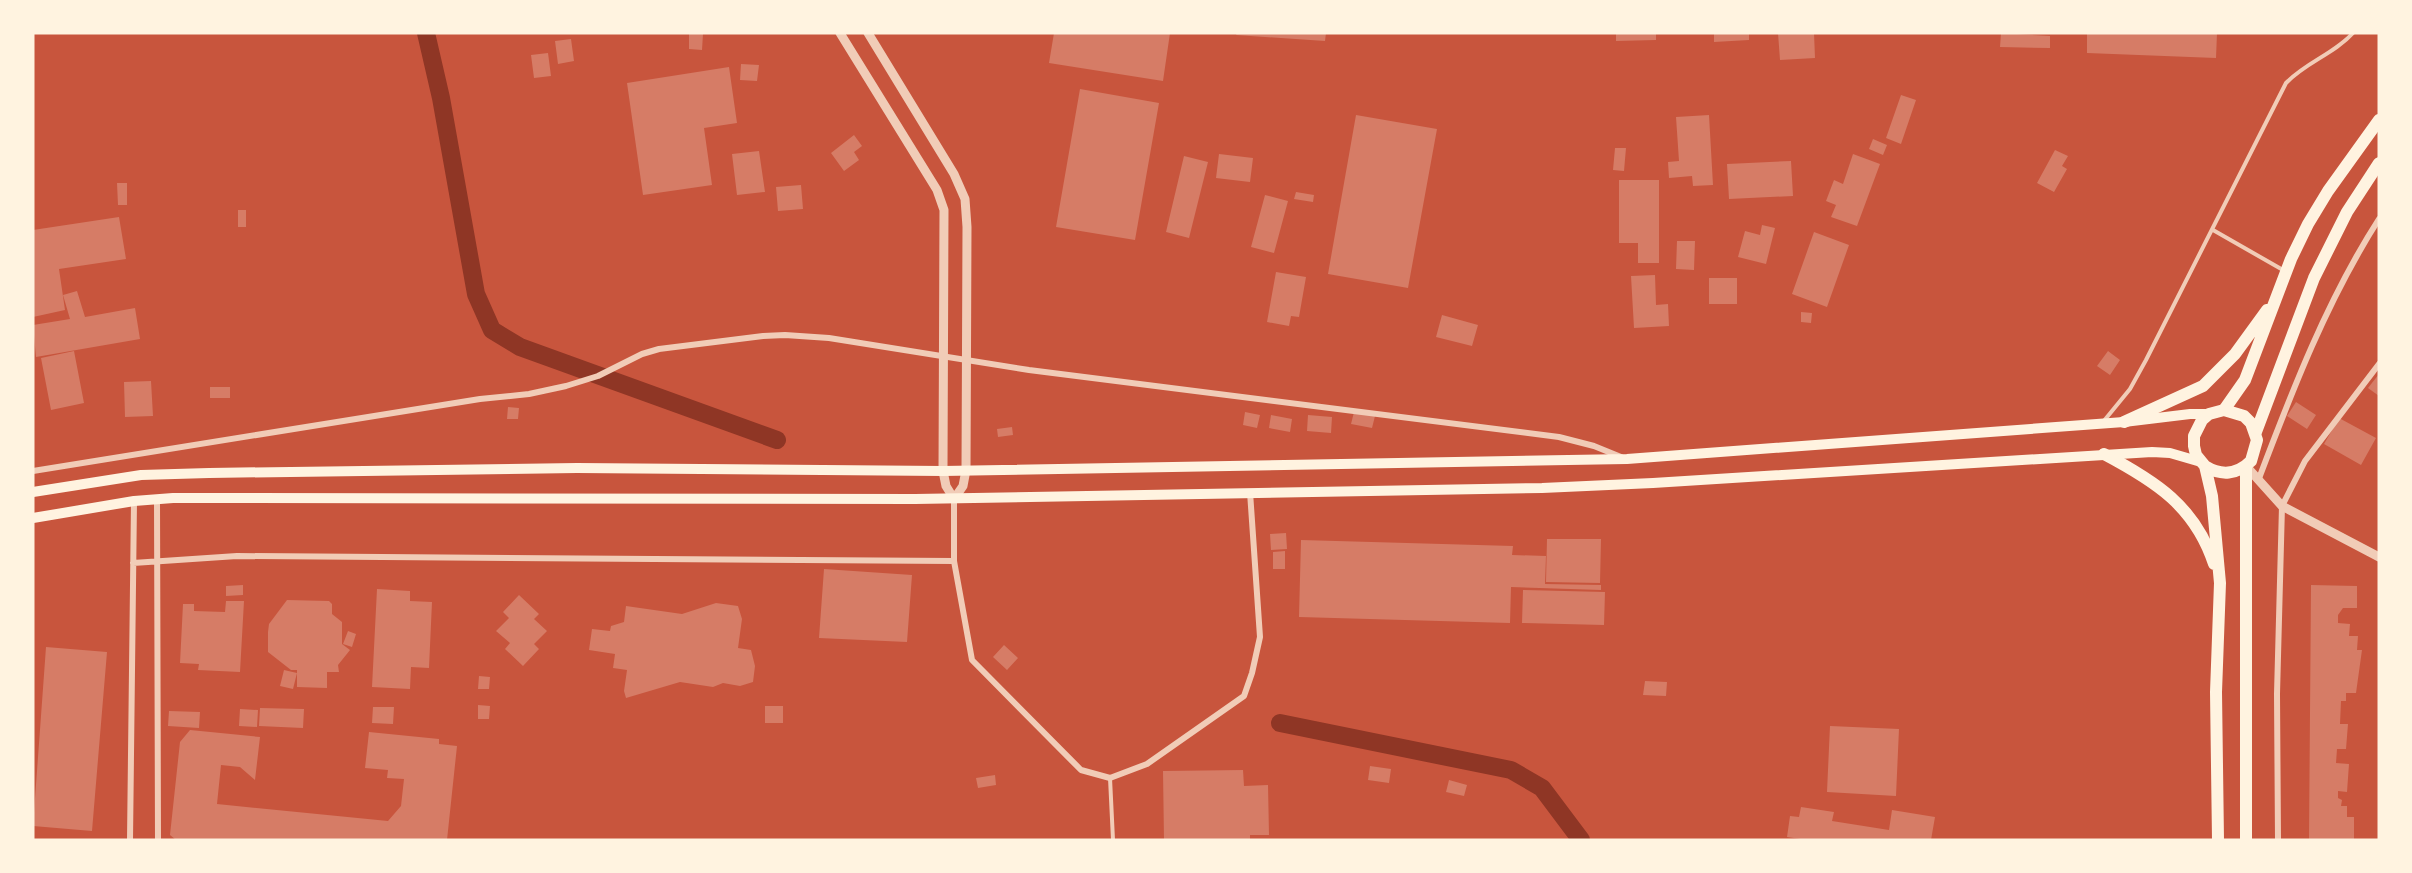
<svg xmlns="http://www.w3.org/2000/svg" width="2412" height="873" font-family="'Work Sans',sans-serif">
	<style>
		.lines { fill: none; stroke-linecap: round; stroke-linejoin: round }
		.canal { stroke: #8f3625; stroke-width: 18 }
		.building { fill: #d67c66 }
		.service { stroke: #f1ccb7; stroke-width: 4 }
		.minor { stroke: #f1ccb7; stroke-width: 6 }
		.tertiary { stroke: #f1ccb7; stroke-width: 9 }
		.secondary { stroke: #fff3e0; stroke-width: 10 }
		.primary { stroke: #fff3e0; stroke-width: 12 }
		.trunk { stroke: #fff3e0; stroke-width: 12 }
	</style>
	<rect width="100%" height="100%" fill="#c8553d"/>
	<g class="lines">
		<path class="canal" d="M426,33L441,98L476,294L492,330L520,347L777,440
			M1280,723L1511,770L1542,788L1581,840"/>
	</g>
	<path class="building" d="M1054,33H1170L1163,81L1049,63Z
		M1237,33H1326L1325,41L1236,35Z
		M1616,33H1656V40L1616,41Z
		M1714,33H1749V40L1714,42Z
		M1778,33H1814L1815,58L1780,60Z
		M2001,33L2050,36V48L2000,47Z
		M2087,33H2217L2216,58L2087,53Z
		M689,34H703L702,50L689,49Z
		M571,39L574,61L558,64L555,41Z
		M548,53L551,76L534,78L531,55Z
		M741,64L759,65L757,81L740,80Z
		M729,67L737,123L704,128L712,185L643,195L627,83Z
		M1080,89L1159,103L1135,240L1056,227Z
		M1901,95L1916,100L1901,144L1886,138Z
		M1356,115L1437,129L1408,288L1328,274Z
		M1709,115L1713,185L1693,186L1692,176L1669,178L1668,162L1679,161L1676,117Z
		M854,135L862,146L854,152L859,160L844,171L831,153Z
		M1873,139L1887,145L1883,155L1869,149Z
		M1615,148H1626L1624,171L1613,170Z
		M2055,150L2068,156L2062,166L2067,169L2054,192L2037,183Z
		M759,151L765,192L737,195L732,154Z
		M1219,154L1253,158L1250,182L1216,178Z
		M1853,154L1880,164L1857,226L1831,217L1836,205L1826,201L1834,180L1843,184Z
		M1184,156L1208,162L1189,238L1166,232Z
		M1791,161L1793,196L1729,199L1727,164Z
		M1619,180H1659V263H1638V243H1619Z
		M117,183H127V205H118Z
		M801,185L803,209L778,211L776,187Z
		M1296,192L1314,195L1313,202L1294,199Z
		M1265,195L1288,201L1274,253L1251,247Z
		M238,210H246V227H238Z
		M119,217L126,259L59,269L65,310L33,317V230Z
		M1762,225L1775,228L1766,264L1738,257L1745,231L1760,235Z
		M1814,232L1849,245L1827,307L1792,294Z
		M1677,241H1695L1694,270L1676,269Z
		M1276,272L1306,277L1299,317L1291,316L1289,326L1267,322Z
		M1655,275L1656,305L1668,304L1669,326L1634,328L1631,276Z
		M1709,278H1737V304H1709Z
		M77,291L85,317L135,308L140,339L36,357L33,325L70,319L63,295Z
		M1801,312L1812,313L1811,323L1801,322Z
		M1442,315L1478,325L1472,346L1436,337Z
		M74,351L84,403L51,410L41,358Z
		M2108,351L2120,360L2110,375L2097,366Z
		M2379,374V396L2368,388Z
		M151,381L153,416L125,417L124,382Z
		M210,387H230V398H210Z
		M2296,402L2316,415L2307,429L2287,416Z
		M508,407L519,408L518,419H507Z
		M1245,412L1260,415L1257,428L1243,425Z
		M1354,412L1375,416L1372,428L1351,424Z
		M1271,415L1292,419L1290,432L1269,428Z
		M1308,415L1332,417L1331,433L1307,431Z
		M2339,418L2376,438L2361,465L2324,444Z
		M1012,427L1013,435L998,437L997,429Z
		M1286,533L1287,549L1271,550L1270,534Z
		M1547,539H1601L1600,583L1546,582Z
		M1301,540L1513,546L1512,555L1546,556L1545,584L1601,585V590L1511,587L1510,623L1299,617Z
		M1285,551V569H1273V552Z
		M824,569L912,575L907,642L819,638Z
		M243,585V595L226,596V586Z
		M2311,585L2357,586V608H2343L2338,615V623L2350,624L2349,636H2358L2357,650H2362L2356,693H2346V701H2341L2340,724H2348L2346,749H2337L2336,763L2349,764L2347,792L2338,791V798L2342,800L2341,806H2347V817H2354V840H2309Z
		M377,589L410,591V601L432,602L429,668L411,667L410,689L372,687Z
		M1523,590L1605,592L1604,625L1522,623Z
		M519,595L539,614L534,619L547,631L534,644L539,649L523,666L505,649L510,643L496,631L509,618L503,612Z
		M287,600L329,601L332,604V614L342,622V644L350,650L338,665L339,672H327V688L297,687V673L293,689L280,686L284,670L297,673V670H291L268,652V632L269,624Z
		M226,601H244L240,672L198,670L199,664L180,663L183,604H194V611L225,612Z
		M716,603L738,606L742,619L738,648L751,650L755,666L753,682L740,686L723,683L713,687L680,682L626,698L624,691L627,670L613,668L615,654L589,650L592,629L610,631L611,626L624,622L626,606L682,614Z
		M348,631L356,634L352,647L343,644Z
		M1004,645L1018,658L1007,670L993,657Z
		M46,647L107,652L92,831L33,826Z
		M479,676L490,677L489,689H478Z
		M1645,681L1667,682L1666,696L1643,695Z
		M478,705L490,706L489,719H478Z
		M765,706H783V723H765Z
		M373,707H394L393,724L372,723Z
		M260,708L304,709L303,728L259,726Z
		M240,709L258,710L257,727L239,726Z
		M169,711L200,712L199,728L168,726Z
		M1830,726L1899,729L1896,796L1827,792Z
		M190,730L260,737L255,780L240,767L221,765L217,804L388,821L401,806L404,779L387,778L388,770L365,768L369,732L439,739V744L457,746L447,840H176L170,835L180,742Z
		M1370,766L1391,769L1389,783L1368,780Z
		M1243,770L1244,786L1268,785L1269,835H1250V840H1164L1163,771Z
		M995,775L996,785L978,788L976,778Z
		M1449,780L1467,785L1464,796L1446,792Z
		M1801,807L1834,812L1832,821L1889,830L1892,810L1935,817L1931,840H1807L1787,837L1790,816L1799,817Z"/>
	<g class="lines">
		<path class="service" d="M2213,230L2283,270
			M2103,422L2130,389L2146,360L2286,83C2306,62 2334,54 2353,33
			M1110,778L1113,840"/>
		<path class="minor" d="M33,471L480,399L529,394L566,386L598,376L642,354L659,349L763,336L785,335L829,338L1029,370L1559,437L1594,446L1621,457
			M2258,481C2292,391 2327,300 2379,219
			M157,499L158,840
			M954,499V561L972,660L1081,770L1110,778L1147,764L1244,696L1252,673L1260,637L1250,492
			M133,563L237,556L954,561
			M130,840L134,501
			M2278,840L2277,694L2282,506L2305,461L2379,364"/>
		<path class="tertiary" d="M840,33L937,190L944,210L943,471L946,486L954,499L963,486L966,470L967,227L965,199L954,174L868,33
			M2246,466L2282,506L2379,557"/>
		<path class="secondary" d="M33,492L141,475L209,473L577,468L943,471L1627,459L2124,422L2190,414H2209
			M33,518L134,501L173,498L915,499L1542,488L1653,483L2152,452L2170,453L2201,462"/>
		<path class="primary" d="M2224,410L2245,380L2291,259L2308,224L2328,191L2379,120
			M2124,422L2203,386L2235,354L2267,310
			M2256,432L2314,278L2347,212L2379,163"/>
		<path class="trunk" d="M2104,454C2155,481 2195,506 2214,564
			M2205,466C2221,476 2237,475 2251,461L2257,440L2251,423L2244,416L2224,410L2209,414L2202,420L2194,436V446L2196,455L2205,466L2212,496L2220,583L2216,692L2218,840
			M2246,840V466"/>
	</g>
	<rect width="2412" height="873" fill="none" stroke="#fff3e0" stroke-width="69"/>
</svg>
